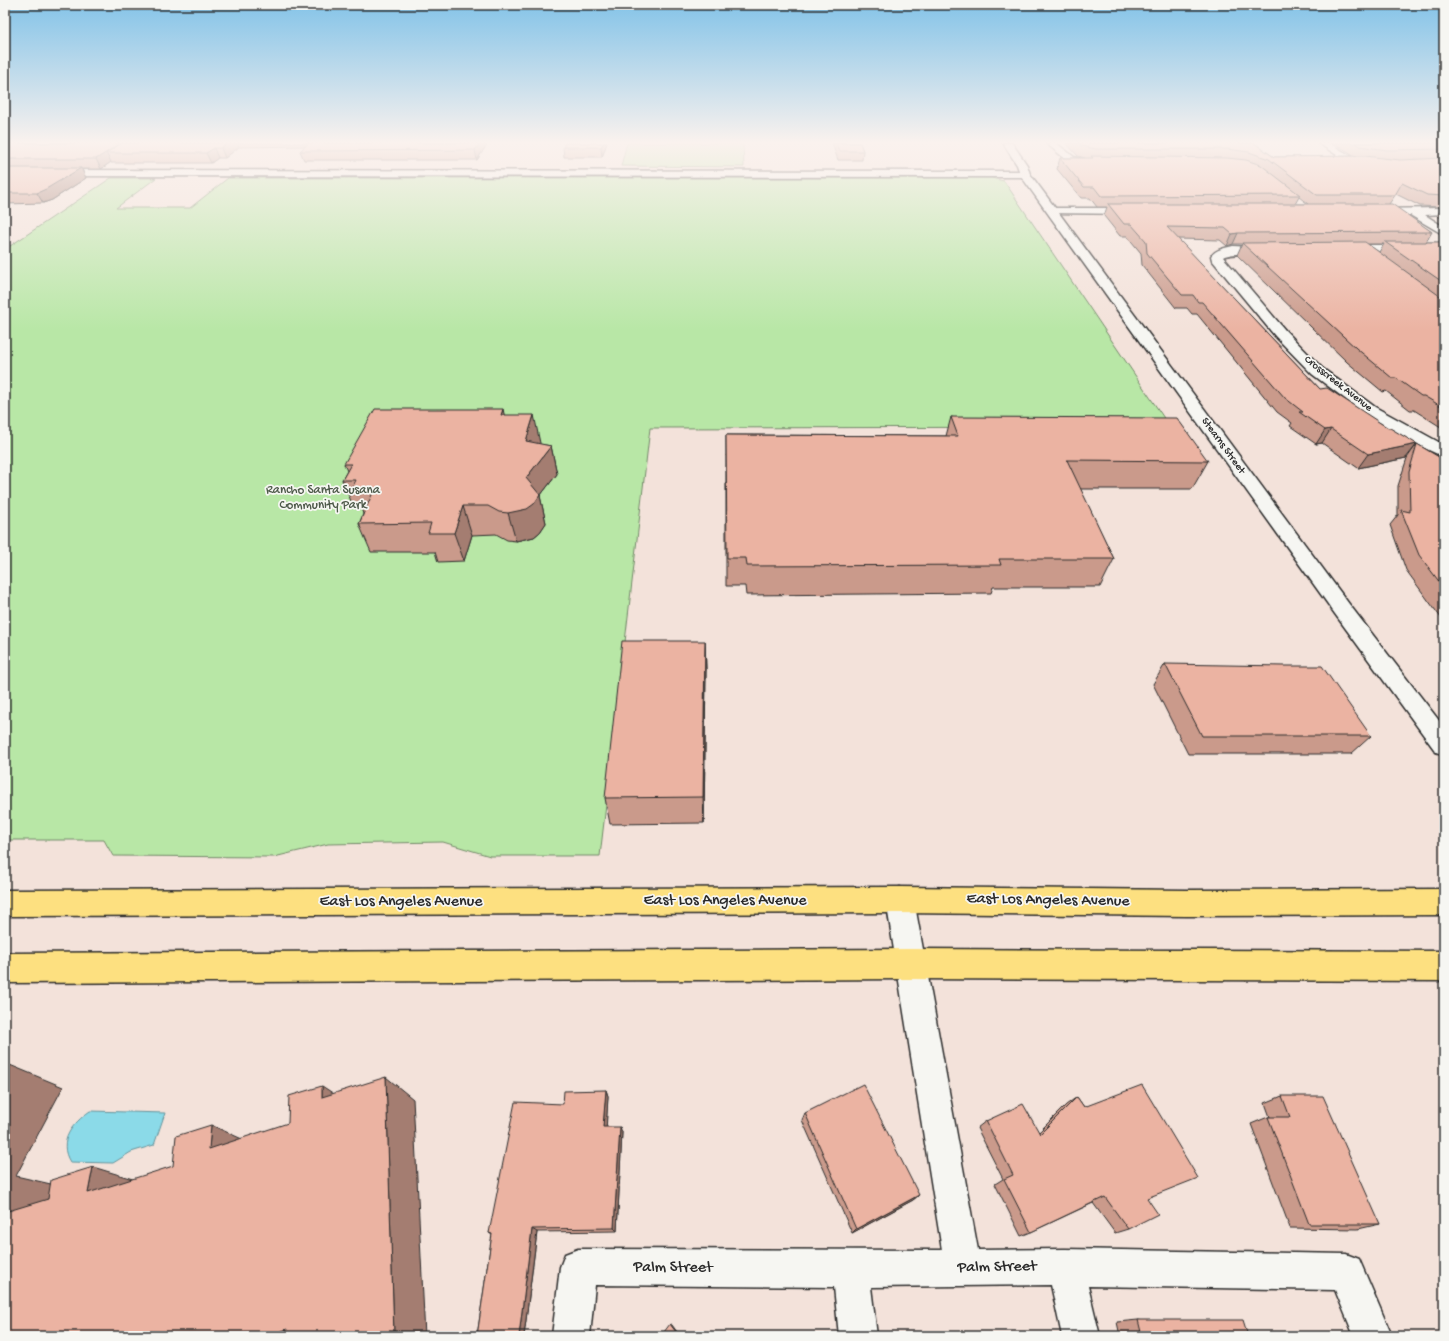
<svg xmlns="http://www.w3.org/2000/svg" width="1449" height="1341" font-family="'Gochi Hand',sans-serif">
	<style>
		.green { fill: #b8e7a6; stroke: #728968 }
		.water { fill: #8bdae8; stroke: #65949c }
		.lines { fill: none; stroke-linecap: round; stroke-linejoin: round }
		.street-casing { stroke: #2b2b2b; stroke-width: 3 }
		.secondary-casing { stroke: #2b2b2b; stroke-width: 3 }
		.primary-casing { stroke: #2b2b2b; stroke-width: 3 }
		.street { fill: #f6f6f2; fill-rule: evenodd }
		.secondary { fill: #f6f6f2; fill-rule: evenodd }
		.primary { fill: #fde080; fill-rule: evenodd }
		.wall { fill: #ca9a8b; stroke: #2b2b2b; fill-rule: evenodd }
		.shaded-wall { fill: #a47d71; stroke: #2b2b2b }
		.building { fill: #ebb3a2; stroke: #2b2b2b }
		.labels { text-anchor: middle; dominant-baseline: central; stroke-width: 3.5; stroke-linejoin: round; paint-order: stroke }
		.far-street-label { font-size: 11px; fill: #2b2b2b; stroke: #f6f6f2 }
		.park-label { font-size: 13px; fill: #4e5a4a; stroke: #f6f6f2 }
		.near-street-label { font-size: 16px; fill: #2b2b2b; stroke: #f6f6f2 }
	</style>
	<rect width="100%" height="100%" fill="#f3e2da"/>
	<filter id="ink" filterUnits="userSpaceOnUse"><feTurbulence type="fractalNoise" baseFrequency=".025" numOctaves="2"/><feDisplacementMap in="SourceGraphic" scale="8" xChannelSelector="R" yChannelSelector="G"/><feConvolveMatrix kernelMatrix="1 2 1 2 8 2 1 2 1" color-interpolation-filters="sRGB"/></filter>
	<g filter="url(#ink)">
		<path class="green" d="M627,143H743L744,167L621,166Z
			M111,178H156L116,208H190L228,178H991L1004,181L1170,427L650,428L600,856H490L443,842L328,844L274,857L113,856L104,840H5V246H10Z"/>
		<path class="water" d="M90,1111L165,1113L154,1145L131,1152L113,1163L70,1162C57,1141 73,1123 90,1111Z"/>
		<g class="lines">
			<g class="street-casing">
				<path id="street" d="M1046,143H1056L1074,157L1100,162L1102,164L1097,167L1068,161Z
					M1318,143H1329L1354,158L1375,162L1377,164L1372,167L1348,162Z
					M5,170L1025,171L1030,174L1025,177L5,176Z
					M1053,208H1135L1140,211L1135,214L1049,213L1048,211Z
					M1444,208V214L1425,215L1444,227V235L1410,215H1373L1368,212L1373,209Z
					M1345,245H1444V253L1341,251L1339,249Z
					M1233,246L1272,248L1274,250C1267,259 1236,250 1223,257L1285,330L1322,368L1375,407L1444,445V457L1420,446L1364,413L1312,374L1275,336L1212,260L1211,256C1216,249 1225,248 1233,246Z
					M900,887L910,891L914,900L978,1250L1065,1249L1346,1254L1359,1259L1392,1336H1354L1335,1290L1088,1286L1100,1336H1062L1051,1285L871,1287L877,1336H839L834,1287L595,1285L590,1336H552L560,1267L565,1254L578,1249L942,1250L886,900L890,891Z"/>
			</g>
			<g class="secondary-casing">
				<path id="secondary" d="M1003,143H1012L1027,165L1030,174L1349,604L1444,727V755L1436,752L1335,614L1021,176L1017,165Z"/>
			</g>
			<g class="primary-casing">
				<path id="primary" d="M900,887L1187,890L1444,889V915L1187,916L900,913L5,916V890Z
					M911,949L1444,951V981L911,979L5,983V953Z"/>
			</g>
			<use href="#street" class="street"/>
			<use href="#secondary" class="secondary"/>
			<use href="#primary" class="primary"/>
		</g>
		<path class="wall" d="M5,143H488L477,160H304L300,151L306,146L239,147L225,158H218L211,163H111V162L101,169H82L86,178L52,200L43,203L5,204Z
			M607,143L602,157H564L563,147Z
			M832,143H860L863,151L862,160H838Z
			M1066,143H1254L1274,157L1357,156H1355L1334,143H1444V219L1437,216L1442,207L1420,206L1396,194L1389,204L1432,232L1426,242H1444V429L1414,410H1410L1386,391L1383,392L1347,362L1237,255L1242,244H1233L1227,246L1220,240L1178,239L1320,389L1406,458L1358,468L1322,443L1316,444L1290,426L1292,423L1277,412L1197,314H1192L1187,308H1176L1142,265L1141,253L1127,236H1120L1104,216L1107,207H1097L1090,198H1081L1057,169L1060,158H1085L1078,156ZM1299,197L1308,204H1295ZM1367,244H1384L1379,252Z
			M504,415L539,444L551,446L557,474L540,496L546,523L540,532L534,537L516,541L507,540L496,534L472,535L464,561L438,562L435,552H371L359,524L363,514L361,508H354L342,480L347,471L344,464Z
			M951,417L1208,461L1192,489H1080L1114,559L1100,587H993L991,593L746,595L745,586H726V435L946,436Z
			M1417,444L1444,460V622L1406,570L1390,525L1398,515V486L1407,458Z
			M705,641L706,669L704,823L610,824L605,798Z
			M1165,664L1371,736L1351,754H1188L1153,684Z
			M606,1090L608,1096L606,1127L622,1132L617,1231L537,1232L524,1336H477L492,1235L489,1233L563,1104Z
			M1282,1096L1380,1224L1358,1229L1290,1228L1251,1124L1268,1117H1270L1265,1103Z
			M1077,1097L1147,1198L1128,1229L1115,1233L1093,1203L1031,1232L1021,1236L995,1184L1003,1179L977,1128L986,1121L1039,1132L1066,1105Z
			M805,1113L919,1195L913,1200L852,1233L802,1120Z
			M1138,1320L1248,1336H1120L1117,1322Z"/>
		<path class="shaded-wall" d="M121,143L106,153L111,162L101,169L96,159Z
			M227,143H238L239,147L225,158L221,148Z
			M480,143H488L477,160L475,150Z
			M603,143H607L602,157L601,147Z
			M214,148L218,158L211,163L206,153Z
			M81,168L86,178L52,200L43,203L37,193Z
			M1238,233L1233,244L1227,246L1232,234Z
			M503,409L509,437L501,415Z
			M534,415L540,443L532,469L526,441Z
			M1331,429L1322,443L1316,444L1325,430Z
			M1417,444L1406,458L1358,468L1368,454Z
			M551,446L557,474L540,496L546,523L540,532L534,537L516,541L508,513L526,478Z
			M463,506L472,535L464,561L454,533Z
			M705,641L706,669L704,823L703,797Z
			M5,1063L63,1087L16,1176L55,1185L5,1285Z
			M386,1077L413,1099L425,1336H394Z
			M322,1086L354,1107L322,1097Z
			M606,1090L608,1096L606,1132L603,1127Z
			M211,1125L253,1144L209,1149Z
			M620,1127L622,1132L617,1231L614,1228Z
			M93,1167L146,1183L88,1193Z
			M919,1195L913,1200L852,1233L856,1229Z
			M532,1229L537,1232L524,1336H519Z
			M670,1324L672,1325L680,1336H679Z
			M287,1329L315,1336H269Z"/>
		<path class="building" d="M5,143H121L96,159H5Z
			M122,143H227L221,148H214L206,153H106Z
			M309,143H480L475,150L300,151Z
			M565,143H603L601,147H563Z
			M836,143H860L863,151H839Z
			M1079,143H1254L1274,157L1365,156L1400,160L1444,158V196L1427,195L1402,183L1395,195H1317L1269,159L1249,152L1227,149H1096L1081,146Z
			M1356,143H1444V149L1387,150L1360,146Z
			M1091,156L1227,158L1246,160L1261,165L1300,195L1101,196L1094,187H1084L1060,158H1093Z
			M5,168H81L46,189L37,193H5Z
			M1108,204H1392L1432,232L1238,233L1232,234L1225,228L1167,227L1320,389L1327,388L1388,428H1390L1417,444L1368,454L1331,429L1325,430L1299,412H1303L1285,398L1202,302H1198L1193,295H1182L1147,253L1146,241L1131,224H1124Z
			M1365,242L1444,299V408L1424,396H1421L1396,378H1392L1356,348L1242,243Z
			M1385,242H1444V283Z
			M375,409H503L501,415H534L526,441L551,446L526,478L540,495L534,504L527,509L508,513L499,512L488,506H463L454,533H428L431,523L359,524L375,488H352L356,480H342L351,464H344Z
			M951,417L1177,418L1208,461L1067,460L1114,559H999L1001,565L747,566L746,558H727L726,435L958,436Z
			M1417,444L1444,460V588L1419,555L1401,510L1410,512L1409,472Z
			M622,641H705L703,797L605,798Z
			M1165,664L1284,666H1322L1371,736H1202Z
			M386,1077L394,1336H351V1335L348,1336H286L287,1329L269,1336H5V1212L48,1199L51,1180L93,1167L88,1193L173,1166L176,1136L211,1125L209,1149L288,1123L289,1096L322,1086V1097Z
			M863,1084L919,1195L856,1229L805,1113Z
			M1142,1085L1198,1178L1147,1198L1158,1214L1128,1229L1105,1197L1031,1232L1004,1179L1013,1175L986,1121L1023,1104L1040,1134L1077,1097L1084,1107Z
			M606,1090L603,1127H620L614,1228L532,1229L519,1336H477L492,1234L489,1233L515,1102L563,1104L564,1091Z
			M1282,1096H1323L1380,1224H1309L1268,1117H1290Z
			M1138,1320H1243L1248,1336H1142Z
			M670,1324L679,1336H661Z"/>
	</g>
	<linearGradient id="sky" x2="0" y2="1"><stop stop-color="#83c3e8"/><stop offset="0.43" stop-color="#faf2ee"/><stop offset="1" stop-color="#faf2ee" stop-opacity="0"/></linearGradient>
	<rect width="1449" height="331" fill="url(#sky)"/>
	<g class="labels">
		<g class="far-street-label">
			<text transform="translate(1338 384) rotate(38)">Crosscreek Avenue</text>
			<text transform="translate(1223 446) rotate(54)">Stearns Street</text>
		</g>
		<g class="park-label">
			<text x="323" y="490">Rancho Santa Susana<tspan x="323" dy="15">Community Park</tspan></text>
		</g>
		<g class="near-street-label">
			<text x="725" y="901">East Los Angeles Avenue</text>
			<text transform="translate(1048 901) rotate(1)">East Los Angeles Avenue</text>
			<text x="401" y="902">East Los Angeles Avenue</text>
			<text x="673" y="1268">Palm Street</text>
			<text transform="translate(997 1268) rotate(-1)">Palm Street</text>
		</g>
	</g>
	<rect width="1449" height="1341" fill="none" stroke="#f6f6f2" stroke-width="20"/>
	<rect x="10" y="10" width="1429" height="1321" fill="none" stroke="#2b2b2b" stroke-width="1.5" filter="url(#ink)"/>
</svg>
